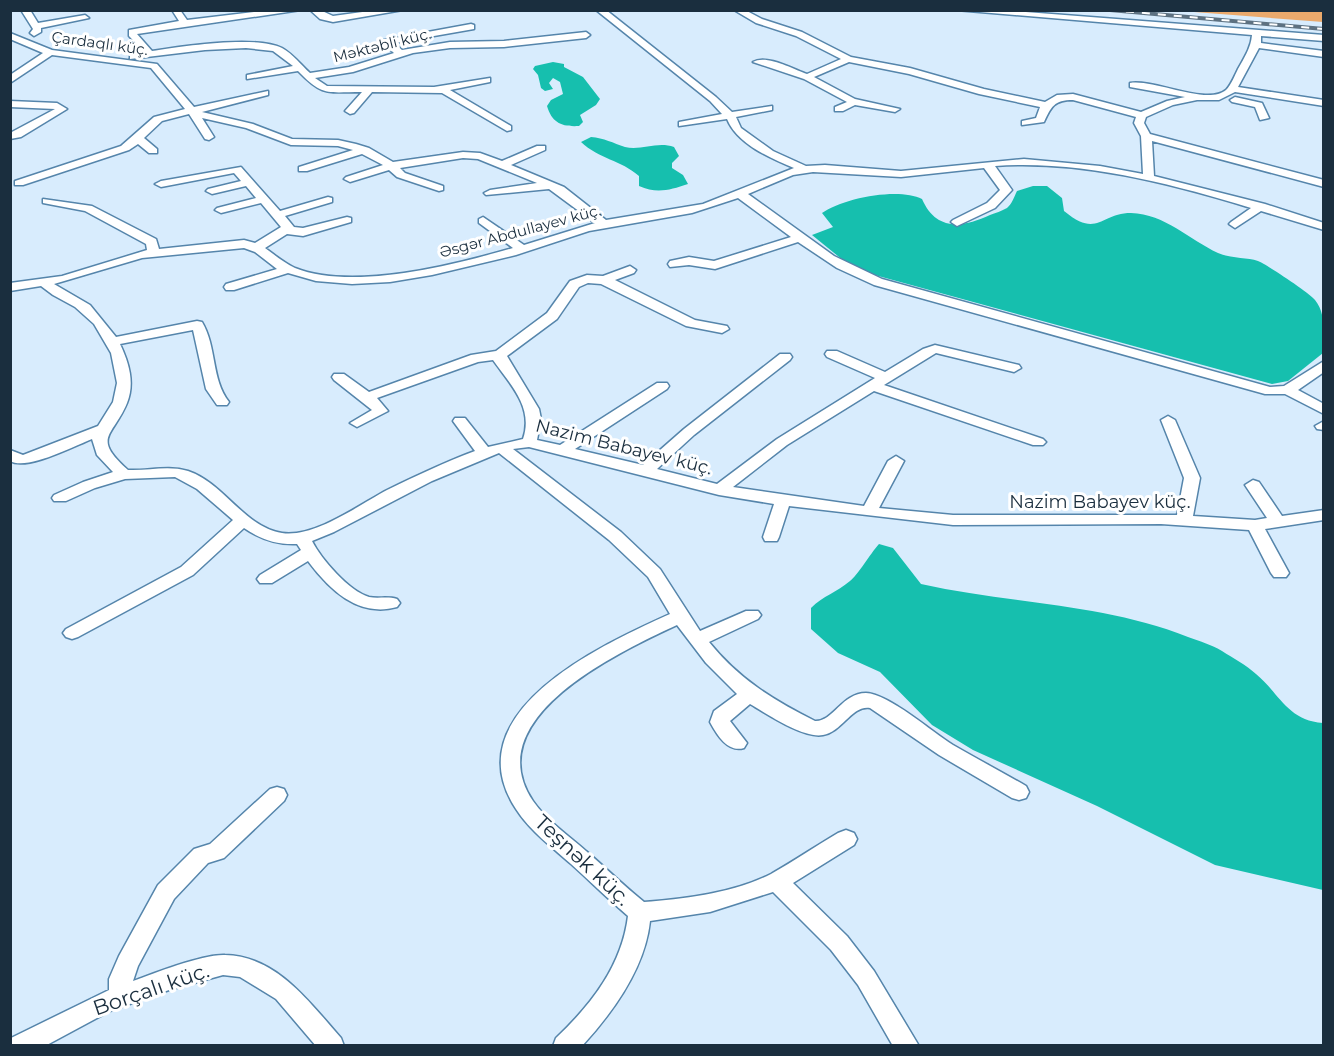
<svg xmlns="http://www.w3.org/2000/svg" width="1334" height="1056" font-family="Montserrat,sans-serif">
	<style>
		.green { fill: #eaa96c }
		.water { fill: #16bfae }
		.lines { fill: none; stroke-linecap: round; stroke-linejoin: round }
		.minor-casing { stroke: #5585ab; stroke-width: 3 }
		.minor { fill: #fff; fill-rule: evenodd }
		.rail-casing { stroke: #5d7181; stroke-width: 4 }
		.rail { stroke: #fff; stroke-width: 2; stroke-dasharray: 8; stroke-linecap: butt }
		.labels { text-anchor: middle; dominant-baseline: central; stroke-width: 6; stroke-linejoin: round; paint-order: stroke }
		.far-street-label { font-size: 15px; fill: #1a2e3e; stroke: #fff }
		.street-label { font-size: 18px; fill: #1a2e3e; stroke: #fff }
		.near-street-label { font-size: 21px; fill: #1a2e3e; stroke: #fff }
	</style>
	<rect width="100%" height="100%" fill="#d8ecfd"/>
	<path class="green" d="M1181,11H1323V22Z"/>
	<path class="water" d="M553,62L564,64V67L583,77L600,99L596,105L580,115L583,122L579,126C562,127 552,123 547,106L551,100L563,94L560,82L553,78L549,83L553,89L545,91L541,88L538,75L533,69L535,66Z
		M591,137C604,138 613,143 625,147C641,151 657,141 674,147L679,156L672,163V168L683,175L688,184C670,190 657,194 639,186V176C621,160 599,159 581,142Z
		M1033,186H1047L1062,198L1064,211C1098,239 1100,213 1131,213C1165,214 1190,240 1218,253C1232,259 1247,257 1258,261C1266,264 1311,294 1315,300C1327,315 1323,335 1323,353L1288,381L1272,384L871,274L844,261L812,235L833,227L822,213C843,198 899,187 922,199C936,231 962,228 990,215C995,213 1002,211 1007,208C1012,204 1014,197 1017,191Z
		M879,544L893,548L921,584C1010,604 1102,603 1188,637C1199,641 1212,645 1222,651C1233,658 1246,665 1256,674C1280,694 1287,720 1323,723V890L1215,865L1097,806L973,750L932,725L880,672L838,653L811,629V608C823,596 837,592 850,581C858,575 870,554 879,544Z"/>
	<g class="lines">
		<g class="minor-casing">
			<path id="minor" d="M21,10H30L38,23L85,15L89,18L41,28V32L34,36L30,33L33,29Z
				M172,10H180L187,20L271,10H301L137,34L152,51C183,46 255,35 282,48C293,54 301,65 310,73L349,67L394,53L384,44V40L471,24L474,25V29L394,43L402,50L450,42L504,41L586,32L590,35L586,38L504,47L450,48L413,53L353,72L315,78L327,86L434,87L490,78V82L450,90L511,126V130L507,131L442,93L372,92L354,113L350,114L345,111L362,92C327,92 323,97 298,71L247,79V75L293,66L273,51L246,48L205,50L130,59V55L144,52L129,36V30L179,21Z
				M310,10H320L333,16L377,10H403L333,22L320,19Z
				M596,10H606L716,97L732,112L772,106V110L736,117L741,128L773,151L806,166L825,165L901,171L1024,159L1100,166L1143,174L1141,136L1134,123L1136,117L1073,100C1054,100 1051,107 1044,122L1022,125V121L1036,118L1040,107L979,94L909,74L849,62L814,77L855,99L900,109L895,112L855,105L843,111H835V107L847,102L804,79L753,62C766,54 793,69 807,74L841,59L796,36L756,23L734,10H745L762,19L802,32L851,57L910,68L984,89L1045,102L1057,95L1073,94L1141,112L1167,101L1185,97L1130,87V83C1155,79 1207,106 1226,90C1231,85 1235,75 1238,69C1244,58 1251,48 1252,35L956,10H999L1324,35V41L1261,36V43L1324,51V57L1259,48L1238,87L1324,100V106L1235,92L1219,100H1197L1173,105L1146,117L1144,123L1150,134L1324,180V187L1152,141L1154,176L1265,204L1324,223V230L1261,211L1235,228L1229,224L1231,222L1251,208C1169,183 1080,160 995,166L1012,190L995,208L957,226L951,222L953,220L987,203L1000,190L984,168L901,177L813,172L793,175L748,194L834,256L882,279L1270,387L1284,386L1324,361V372L1298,390L1324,404V414L1285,394H1265L874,285L837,268L798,242L715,269L689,265L670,267L668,264L670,261L689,257L714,261L791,237L738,198L692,213L589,231L516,255L432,275L390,282L352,284L316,281L288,273L234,290H226L224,287L226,284L277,269L255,252L244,248L142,258L54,284L90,305L116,337L197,321L202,322C217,347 211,379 229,402L227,405H217L206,389L193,330L120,344C129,363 135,383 127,403C113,437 91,437 128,470C148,471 168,465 188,471C224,483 244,527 282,533C314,538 359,505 387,490C416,476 445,462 475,451L453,421L455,418H465L488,447L523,439C534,407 510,384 493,360L478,362L377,398L388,411L357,427L350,423L372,410L334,380L332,377L334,374H344L369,392L471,355L496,351L547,313L570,281L587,275L603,276L630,266L636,270L634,273L615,280L695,320L727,326L729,329L722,333L686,326L601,284L588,283L579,287L557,319L507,356L539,409L541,419L537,440L560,445L657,383H667L669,386L667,389L575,449L643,465L684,429L780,354H790L792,357L790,360L694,435L657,469L717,484L777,439L875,378L827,357L825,354L827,351H837L885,372L923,349L935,345L1019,365L1021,368L1014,372L936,353L884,385L1043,439L1046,442L1043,445H1033L874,391L787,445L733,487L864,506L888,461L896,456L904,461L879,508L953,515H1177L1184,478L1161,420L1168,416L1175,420L1200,478L1193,516L1255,520L1267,518L1245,485L1253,480L1259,482L1282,516L1324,510V520L1265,529L1289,573L1286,577H1274L1271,573L1249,530L1161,524L953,525L789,506L779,537L777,541H765L763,537L774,504L719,495L529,447L513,449L621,532L660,569L700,631L746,611H758L761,615L758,619L709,642C739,679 773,700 815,721C833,722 842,693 866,693C889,694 932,732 953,745C977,759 1002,772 1026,786L1029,792L1026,798L1019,800L1012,798L939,755L870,708C852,705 842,732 823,735C804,739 767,714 750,704L730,721L747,743L744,748C728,753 717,735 710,722L714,711L737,694L706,663L677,625C619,652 477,718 533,801C547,821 568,835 586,851C606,868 624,886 644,902C685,899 733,893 771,874C794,861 816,846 838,833L846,830L854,833L857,839L854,845L793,883L847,936L874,971L919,1046H893L858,985L831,950L773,892L710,912L650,921C645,968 614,1011 582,1046H553L556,1038C592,1004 622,965 628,916C608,899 590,881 571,864C552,847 530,831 516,809C453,713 601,645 670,614L648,577L609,540L499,453L432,481L334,532L312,541C321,559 349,591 369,597C378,599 388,596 397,599L400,603L397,607C358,618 329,589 308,561L272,583H260L257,579L260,575L301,550L297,544C277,545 260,539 244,528L193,575L78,637L72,639L66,637L63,633L66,629L181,567L233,520L197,489L175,477L125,479L95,488L66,501H54L52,498L54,495L83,482L113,472L97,455L92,439C74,446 27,471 10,461V450L23,455L98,426L113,402L117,383L111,353L94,324L75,307L53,295L41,286L10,291V283L62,276L147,250L146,244L85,211L43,203V199L92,206L156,239L159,249L244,240L255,243L281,227L261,203L221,213L215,210L217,208L256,198L246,186L212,194L206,191L208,189L241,181L234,173L161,187L155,184L161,181L241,167L280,211L328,197L332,198V202L285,216L294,227L303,228L347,217L351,218V222L303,236L287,234L265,248C275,255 284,263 295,268C353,291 454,265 513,248L479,223V219L483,217L524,245L595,223L549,189L486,195L484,193L490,190L537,183L478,159L463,158L400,168L405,173L443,186V190L439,191L397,177L389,170L350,182L344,179L346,177L383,165L362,154L307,171H299V167L353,150L338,146L291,145L246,128L202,118L214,137L209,140L205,139L189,114L162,121L144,138L157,149V153H149L138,144L129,150L23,185H15V181L121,146L154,117L185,109L151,68L52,55L10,83V75L43,53L10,39V33L52,50L157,64L194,107L268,91V95L202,112L253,124L292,139L338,140L356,144L369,148L393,162L463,152L480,153L502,161L537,146H545V150L511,165L564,187L606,220L703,204L794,168C770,158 737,144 727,119L679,126V122L722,114L710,101Z
				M1235,97L1262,103L1269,118L1260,120L1255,107L1232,102L1230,100Z
				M10,101L57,103L67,109L21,137L10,139V133L55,109L10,107Z
				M1324,421V430L1317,429L1315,426Z
				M277,787L284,789L287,795L284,801L224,858L208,863L174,899L138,966L133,981C155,973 203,954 225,955C277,956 310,1003 341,1038L344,1046H316L276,999L240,977L223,975L169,990L110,1011L45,1046H10L11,1038L109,990V979L119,956L158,885L194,849L210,844L270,789Z"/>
		</g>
		<use href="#minor" class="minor"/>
		<g class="rail-casing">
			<path id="rail" d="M1110,10L1324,29"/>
		</g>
		<use href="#rail" class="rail"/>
	</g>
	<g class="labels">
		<g class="far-street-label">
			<text transform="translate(100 43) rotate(8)">Çardaqlı küç.</text>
			<text transform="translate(382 45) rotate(-14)">Məktəbli küç.</text>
			<text transform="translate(520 231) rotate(-15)">Əsgər Abdullayev küç.</text>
		</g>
		<g class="street-label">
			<text transform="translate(624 447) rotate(14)">Nazim Babayev küç.</text>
			<text x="1100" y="502">Nazim Babayev küç.</text>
		</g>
		<g class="near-street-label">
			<text transform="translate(583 860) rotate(43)">Teşnək küç.</text>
			<text transform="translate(151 989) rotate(-19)">Borçalı küç.</text>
		</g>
	</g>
	<rect width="1334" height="1056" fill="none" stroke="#1a2e3e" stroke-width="24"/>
</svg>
